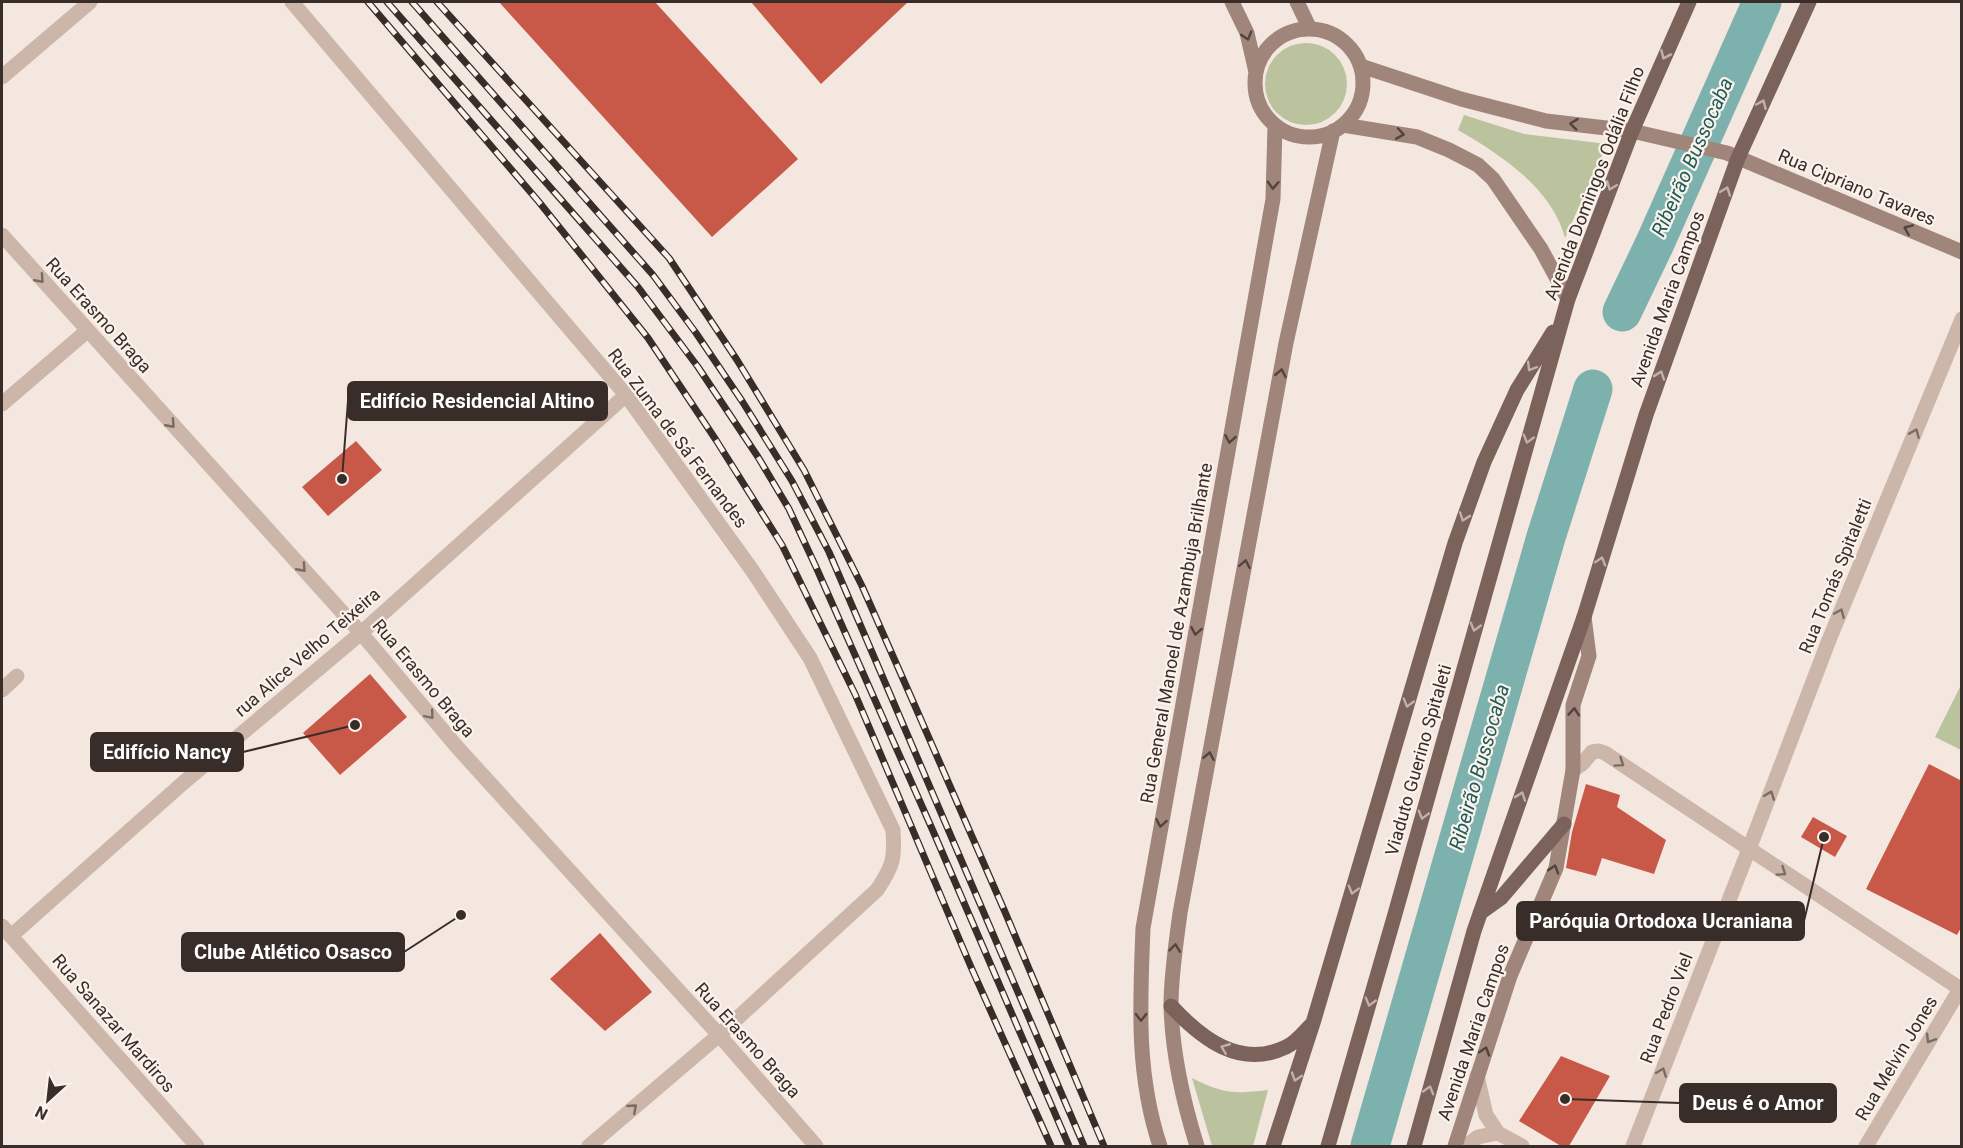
<svg xmlns="http://www.w3.org/2000/svg" width="1963" height="1148" font-family="Roboto,sans-serif">
	<style>
		.green { fill: #bbc39e }
		.lines { fill: none; stroke-linecap: round; stroke-linejoin: round }
		.river { stroke: #7db1ae; stroke-width: 39 }
		.building { fill: #c85948 }
		.minor { stroke: #ccb6aa; stroke-width: 15 }
		.tertiary { stroke: #ccb6aa; stroke-width: 15 }
		.secondary { stroke: #a0857b; stroke-width: 15 }
		.primary { stroke: #7b625b; stroke-width: 15 }
		.rail-casing { stroke: #392d2a; stroke-width: 7 }
		.rail { stroke: #fbf2ec; stroke-width: 4.5; stroke-dasharray: 14; stroke-linecap: butt }
		.oneway { stroke: #53433e }
		.oneway2 { stroke: #c1b1ab }
		.oneway3 { stroke: #7b6b64 }
		.labels { text-anchor: middle; dominant-baseline: central; stroke-width: 4.5; stroke-linejoin: round; paint-order: stroke }
		.street-label { font-size: 18px; fill: #392d2a; stroke: #fbf2ec }
		.water-label { font-size: 20px; font-style: italic; fill: #1e5c59; stroke: #fbf2ec }
		.leader { fill: none; stroke: #392d2a; stroke-width: 2 }
		.callout-dot { fill: #392d2a; stroke: #fbf2ec; stroke-width: 2 }
		.callout { fill: #392d2a; stroke: #392d2a; stroke-width: 2 }
		.callout-label { font-size: 20px; text-anchor: middle; font-weight: bold; fill: #fff }
	</style>
	<rect width="100%" height="100%" fill="#f3e7df"/>
	<path class="green" d="M1265 84a41 41 0 1 1 82 0a41 41 0 1 1-82 0Z
		M1464,115L1524,134L1607,144L1565,238C1552,188 1501,155 1458,130Z
		M1961,685V750L1935,737Z
		M1192,1078C1224,1094 1234,1094 1268,1090L1253,1146H1212Z"/>
	<g class="lines">
		<path class="river" d="M1622,312L1655,243L1762,2
			M1370,1146L1546,537L1593,389"/>
	</g>
	<path class="building" d="M499,2H655L798,159L712,237Z
		M751,2H908L821,84Z
		M356,441L382,470L328,516L302,487Z
		M370,674L407,717L340,775L303,733Z
		M1929,764L1962,781V926L1957,935L1866,889Z
		M1586,784L1620,795L1617,807L1666,840L1654,874L1602,858L1596,876L1566,868L1572,832Z
		M1813,817L1847,836L1835,857L1801,837Z
		M600,933L652,992L605,1031L550,979Z
		M1561,1056L1610,1076L1569,1146H1561L1519,1121Z"/>
	<g class="lines">
		<path class="minor" d="M292,2L626,395L752,570L810,658L893,830C895,859 893,866 877,890L719,1035L589,1146
			M2,77L90,2
			M2,404L87,331
			M2,690L17,676
			M1749,849L1829,640L1962,319
			M2,926L197,1146
			M11,936L183,783L361,633L626,395"/>
		<path class="tertiary" d="M2,235L361,633L457,747L719,1035L816,1146
			M1573,770L1583,763L1592,752L1599,751L1605,753L1962,990
			M1477,1076L1486,1115L1498,1133L1522,1146
			M1466,1146L1478,1137L1498,1133
			M1633,1146L1749,849
			M1866,1146L1960,989"/>
		<path class="secondary" d="M1232,2L1247,33L1256,72
			M1297,2L1310,29
			M1255 83a54 54 0 1 1 108 0a54 54 0 1 1-108 0Z
			M1361,66L1461,99L1546,121L1632,131L1727,153L1962,252
			M1343,125L1417,137L1449,150L1478,165L1493,179L1541,249L1568,299
			M1160,1146C1136,1074 1140,1004 1143,928L1273,199L1275,126
			M1197,1146C1183,1101 1172,1053 1171,1005C1171,975 1176,944 1180,913L1286,343L1333,131
			M1455,1146L1510,976L1556,868L1573,770V705L1589,656L1584,617"/>
		<path class="primary" d="M1480,913L1501,898L1564,824
			M1171,1006C1202,1039 1240,1069 1286,1047C1296,1043 1304,1032 1311,1025
			M1273,1146L1313,1023L1455,543L1484,462L1517,390L1553,332
			M1328,1146L1395,914L1568,299L1632,131L1689,2
			M1414,1146L1474,931L1584,617L1646,415L1738,158L1809,2"/>
		<g class="rail-casing">
			<path id="rail" d="M368,2L539,202L648,338L716,440L782,545L855,694L971,967L1051,1146
				M387,2L638,287L698,367L758,457L789,509L816,567L933,831L1069,1146
				M412,2L653,275L696,333L742,401L792,481L829,552L1084,1146
				M437,2L669,258L737,360L804,470L862,586L915,706L1005,912L1104,1146"/>
		</g>
		<use href="#rail" class="rail"/>
	</g>
	<defs><path id="oneway-chevron" d="M-2-3.5L2.5 0L-2 3.5" fill="none" stroke-width="1.6" stroke-linecap="round" stroke-linejoin="round" transform="scale(1.5)"/></defs>
	<g class="oneway">
		<use href="#oneway-chevron" transform="translate(1247 36) rotate(73)"/>
		<use href="#oneway-chevron" transform="translate(1574 124) rotate(-173)"/>
		<use href="#oneway-chevron" transform="translate(1400 134) rotate(10)"/>
		<use href="#oneway-chevron" transform="translate(1273 185) rotate(92)"/>
		<use href="#oneway-chevron" transform="translate(1908 229) rotate(-157)"/>
		<use href="#oneway-chevron" transform="translate(1281 373) rotate(-79)"/>
		<use href="#oneway-chevron" transform="translate(1230 439) rotate(100)"/>
		<use href="#oneway-chevron" transform="translate(1245 564) rotate(-79)"/>
		<use href="#oneway-chevron" transform="translate(1196 631) rotate(100)"/>
		<use href="#oneway-chevron" transform="translate(1574 712) rotate(-86)"/>
		<use href="#oneway-chevron" transform="translate(1209 756) rotate(-79)"/>
		<use href="#oneway-chevron" transform="translate(1161 823) rotate(100)"/>
		<use href="#oneway-chevron" transform="translate(1554 869) rotate(-72)"/>
		<use href="#oneway-chevron" transform="translate(1175 948) rotate(-83)"/>
		<use href="#oneway-chevron" transform="translate(1141 1017) rotate(91)"/>
		<use href="#oneway-chevron" transform="translate(1485 1051) rotate(-72)"/>
	</g>
	<g class="oneway2">
		<use href="#oneway-chevron" transform="translate(1665 55) rotate(114)"/>
		<use href="#oneway-chevron" transform="translate(1762 104) rotate(-66)"/>
		<use href="#oneway-chevron" transform="translate(1611 186) rotate(111)"/>
		<use href="#oneway-chevron" transform="translate(1726 191) rotate(-70)"/>
		<use href="#oneway-chevron" transform="translate(1531 367) rotate(122)"/>
		<use href="#oneway-chevron" transform="translate(1660 375) rotate(-71)"/>
		<use href="#oneway-chevron" transform="translate(1528 439) rotate(106)"/>
		<use href="#oneway-chevron" transform="translate(1464 517) rotate(109)"/>
		<use href="#oneway-chevron" transform="translate(1601 561) rotate(-73)"/>
		<use href="#oneway-chevron" transform="translate(1475 627) rotate(106)"/>
		<use href="#oneway-chevron" transform="translate(1408 703) rotate(106)"/>
		<use href="#oneway-chevron" transform="translate(1521 796) rotate(-71)"/>
		<use href="#oneway-chevron" transform="translate(1423 815) rotate(106)"/>
		<use href="#oneway-chevron" transform="translate(1353 890) rotate(106)"/>
		<use href="#oneway-chevron" transform="translate(1370 1002) rotate(106)"/>
		<use href="#oneway-chevron" transform="translate(1225 1048) rotate(-158)"/>
		<use href="#oneway-chevron" transform="translate(1296 1077) rotate(108)"/>
		<use href="#oneway-chevron" transform="translate(1429 1090) rotate(-74)"/>
	</g>
	<g class="oneway3">
		<use href="#oneway-chevron" transform="translate(40 279) rotate(48)"/>
		<use href="#oneway-chevron" transform="translate(171 424) rotate(48)"/>
		<use href="#oneway-chevron" transform="translate(1915 433) rotate(-67)"/>
		<use href="#oneway-chevron" transform="translate(302 568) rotate(48)"/>
		<use href="#oneway-chevron" transform="translate(1840 613) rotate(-67)"/>
		<use href="#oneway-chevron" transform="translate(430 715) rotate(50)"/>
		<use href="#oneway-chevron" transform="translate(1620 763) rotate(34)"/>
		<use href="#oneway-chevron" transform="translate(1770 795) rotate(-69)"/>
		<use href="#oneway-chevron" transform="translate(1782 872) rotate(34)"/>
		<use href="#oneway-chevron" transform="translate(1930 1039) rotate(121)"/>
		<use href="#oneway-chevron" transform="translate(1662 1072) rotate(-69)"/>
		<use href="#oneway-chevron" transform="translate(633 1108) rotate(-41)"/>
	</g>
	<g class="labels">
		<g class="street-label">
			<text transform="translate(1594 183) rotate(-69)">Avenida Domingos Odália Filho</text>
			<text transform="translate(1857 187) rotate(23)">Rua Cipriano Tavares</text>
			<text transform="translate(1667 299) rotate(-70)">Avenida Maria Campos</text>
			<text transform="translate(99 315) rotate(48)">Rua Erasmo Braga</text>
			<text transform="translate(678 438) rotate(53)">Rua Zuma de Sá Fernandes</text>
			<text transform="translate(1835 576) rotate(-68)">Rua Tomás Spitaletti</text>
			<text transform="translate(1176 633) rotate(-80)">Rua General Manoel de Azambuja Brilhante</text>
			<text transform="translate(307 652) rotate(-41)">rua Alice Velho Teixeira</text>
			<text transform="translate(424 678) rotate(50)">Rua Erasmo Braga</text>
			<text transform="translate(1418 760) rotate(-74)">Viaduto Guerino Spitaleti</text>
			<text transform="translate(1666 1008) rotate(-69)">Rua Pedro Viel</text>
			<text transform="translate(114 1023) rotate(49)">Rua Sanazar Mardiros</text>
			<text transform="translate(1473 1032) rotate(-71)">Avenida Maria Campos</text>
			<text transform="translate(748 1040) rotate(48)">Rua Erasmo Braga</text>
			<text transform="translate(1896 1058) rotate(-59)">Rua Melvin Jones</text>
		</g>
		<g class="water-label">
			<text transform="translate(1692 157) rotate(-66)">Ribeirão Bussocaba</text>
			<text transform="translate(1479 767) rotate(-74)">Ribeirão Bussocaba</text>
		</g>
	</g>
	<path class="leader" d="M342 479L348 401M355 725L243 752M1824 837L1804 921M461 915L404 952M1565 1099L1680 1103"/>
	<g class="callout-dot">
		<circle cx="342" cy="479" r="6"/>
		<circle cx="355" cy="725" r="6"/>
		<circle cx="1824" cy="837" r="6"/>
		<circle cx="461" cy="915" r="6"/>
		<circle cx="1565" cy="1099" r="6"/>
	</g>
	<g class="callout">
		<rect x="348" y="382" width="259" height="38" rx="6"/>
		<rect x="91" y="733" width="152" height="38" rx="6"/>
		<rect x="1517" y="902" width="287" height="38" rx="6"/>
		<rect x="182" y="933" width="222" height="38" rx="6"/>
		<rect x="1680" y="1084" width="156" height="38" rx="6"/>
	</g>
	<g class="callout-label">
		<text x="477" y="408">Edifício Residencial Altino</text>
		<text x="167" y="759">Edifício Nancy</text>
		<text x="1661" y="928">Paróquia Ortodoxa Ucraniana</text>
		<text x="293" y="959">Clube Atlético Osasco</text>
		<text x="1758" y="1110">Deus é o Amor</text>
	</g>
	<rect width="1963" height="1148" fill="none" stroke="#392d2a" stroke-width="6"/>
	<g transform="translate(48 1100) rotate(207)" stroke="#fbf2ec" stroke-width="4.5" paint-order="stroke">
	<path d="M0-4.5L10 22L0 15L-10 22Z" fill="#392d2a"/>
	<text y="-9" font-size="16" font-weight="bold" text-anchor="middle" fill="#392d2a">N</text>
	</g>
</svg>
